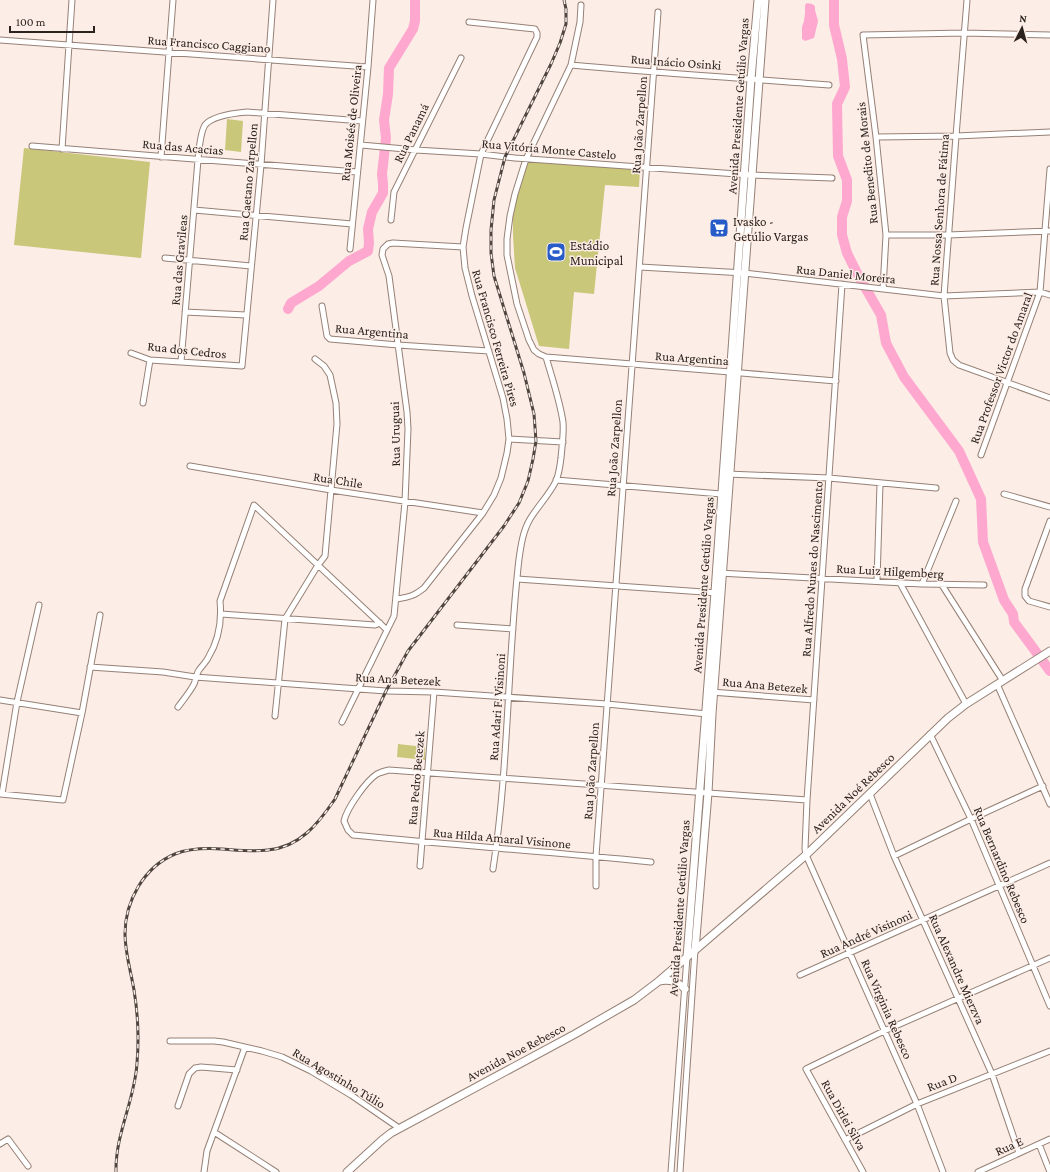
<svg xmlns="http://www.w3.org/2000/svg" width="1050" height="1172" font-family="'Crimson Pro',serif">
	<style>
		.green { fill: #c9c779 }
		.water { fill: #fea8d0 }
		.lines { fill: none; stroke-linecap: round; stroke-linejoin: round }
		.river { stroke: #fea8d0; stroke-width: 10 }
		.street-casing { stroke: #968176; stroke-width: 7 }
		.secondary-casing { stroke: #968176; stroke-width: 9 }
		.street { stroke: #fff; stroke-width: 5 }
		.secondary { stroke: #fff; stroke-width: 7 }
		.rail-casing { stroke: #504641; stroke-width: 3 }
		.rail { stroke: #fcede6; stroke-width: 1.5; stroke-dasharray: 4.5; stroke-linecap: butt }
		.labels { text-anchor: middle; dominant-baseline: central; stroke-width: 3; stroke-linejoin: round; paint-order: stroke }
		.street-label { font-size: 13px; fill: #2c231f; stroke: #fcede6 }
		.poi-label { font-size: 13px; fill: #2c231f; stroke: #fcede6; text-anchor: start }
	</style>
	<rect width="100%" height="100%" fill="#fcede6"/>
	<path class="green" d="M227,119L243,121L241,152L225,150Z
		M24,148L150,162L141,258L14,245Z
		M526,162L640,169L639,187L605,185L594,294L574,292L569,349L539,346L515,268L513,235V214Z
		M398,744L425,747V760L397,757Z"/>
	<path class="water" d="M807,3L812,4L815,6V10L818,21L814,38L805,41L802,39V27L804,21L805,13V5Z"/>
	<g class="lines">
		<path class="river" d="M834,0V25L842,59L845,87L837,104L838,156L847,180V201L842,217V235L847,253L858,275L881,315L886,343L904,377L959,451L981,499L983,542L1004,600L1013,614L1014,622L1050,671
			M288,309L291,303L319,286L349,261L368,251L369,243L368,229L372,212L383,193V184L382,174L386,138L384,120L388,94L389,68L413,29L415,21V0"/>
		<g class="street-casing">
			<path id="street" d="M967,0L956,136L944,296L950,353L953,360L959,365L1050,398
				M0,40L368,67
				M571,65C656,73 743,78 829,85
				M876,137L956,136L1050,132
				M361,145L416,150L481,154L515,158L751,175L832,178
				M32,146L357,172
				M62,149L72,0
				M161,157L173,0
				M194,210L352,224
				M391,220L394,192L461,58
				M886,235H948L1050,231
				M350,249L368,67L373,0
				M165,258L251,266
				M640,267L744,273L944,296L1040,292L1050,295
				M842,284L807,800L805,849L806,855L917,1104L943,1172
				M883,289L886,235L876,137L863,35L964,33L1050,35
				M322,306L327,336L330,339L398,345L489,351
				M185,312L246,315
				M131,353L150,360L242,366L261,165L273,0
				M546,357L730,372L836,381
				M181,362L198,160C199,150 200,133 205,125C212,116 236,113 247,112L362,121
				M143,403L150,360
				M509,439L563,442
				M981,455L1040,292L1050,169
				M190,466L331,490L483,513
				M727,474L829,478L936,488
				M556,480L721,494
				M1004,494L1050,507
				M1050,521L1025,589V596L1029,601L1050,607
				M719,573L922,584L984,585
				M517,579L718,593
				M877,581L880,484
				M900,583L966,704
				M922,584L956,501
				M942,585L1003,681
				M397,599C409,597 414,596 424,588L483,513L494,495L501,478L507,453L509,439L507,419L503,398L472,296L465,268L463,247L466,228L481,154L537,37V33L535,29L469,22
				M221,614L375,625L380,623
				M457,625L513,629
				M90,667L163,672L195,677L386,691L434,692L607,704L707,714
				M997,684L1050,804
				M711,692L814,700
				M0,700L82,713
				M178,707C183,700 190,692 194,684C196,680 196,674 199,670C202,666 206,662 208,658C219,640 222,621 220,601L254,505L387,630
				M275,716L285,619L318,565L325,556L337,424L336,403L330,375L324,366L315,359
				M342,722L394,616L405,502L408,429L407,412L389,276L382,255L383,249L388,244L393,243L463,247
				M930,734L971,819L1050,1006
				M0,794L63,800L82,713L100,615
				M2,794L17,702L39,605
				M870,794L894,856L992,1074L1019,1153
				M894,856L971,819L1043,786
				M651,862C551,852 452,845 353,835L348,830L344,821C347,808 366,781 377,774C381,772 385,771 389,770L807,800
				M420,866L434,692
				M493,869C509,767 507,662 519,559C521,545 523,531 530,519C538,506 549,495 556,481C559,474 560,466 561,458C562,446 564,433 563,422C560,401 552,378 546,357L539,354L534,350L529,340L517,304L507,255V239L510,216L515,194L526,159L571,65L580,22L581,5
				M596,886V856L658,12
				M800,975L1050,863
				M170,1041H214L223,1042L262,1051L282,1057L311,1071L351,1095L399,1128
				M178,1106L189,1074L195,1068L201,1067L237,1070
				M214,1132L276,1172
				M845,1140L917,1104L1050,1051
				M0,1144L8,1139L28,1166
				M1039,1144L1050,1172
				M204,1172L207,1151L245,1047
				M671,1172L687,957
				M680,1172L695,950
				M863,1172L806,1069L884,1031L1050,958
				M978,1172L1050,1139"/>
		</g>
		<g class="secondary-casing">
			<path id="secondary" d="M695,950L708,793L712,714L765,0
				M687,957L715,592L751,79L758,0
				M659,981C670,979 677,981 685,989
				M347,1172L382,1140L391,1133L575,1034L634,1000L659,981L806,855L948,718L966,704L1050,651"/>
		</g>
		<use href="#street" class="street"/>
		<use href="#secondary" class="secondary"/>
		<g class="rail-casing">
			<path id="rail" d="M116,1172C115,1134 135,1100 137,1063C139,1039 138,1014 134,990C131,972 125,953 125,934C125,901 144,867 175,854C190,848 207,848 222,849C237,850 253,852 268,850C300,847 318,824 335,799L386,691L408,651L504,526L519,503L528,481L533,459L536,441L534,414L524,373L494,276L491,253V230L494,200L505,157L551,64L560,43L566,24V9L564,0"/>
		</g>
		<use href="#rail" class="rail"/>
	</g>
	<defs>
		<g id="supermarket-square" transform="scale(1)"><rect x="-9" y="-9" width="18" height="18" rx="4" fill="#275bc8" stroke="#fcede6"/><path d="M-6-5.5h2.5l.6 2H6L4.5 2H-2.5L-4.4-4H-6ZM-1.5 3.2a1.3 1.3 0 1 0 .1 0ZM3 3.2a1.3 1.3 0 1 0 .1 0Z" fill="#fff"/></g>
		<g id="stadium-square" transform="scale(1)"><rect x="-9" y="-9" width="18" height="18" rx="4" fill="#275bc8" stroke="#fcede6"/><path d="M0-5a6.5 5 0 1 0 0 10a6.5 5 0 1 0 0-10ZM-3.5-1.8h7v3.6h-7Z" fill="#fff"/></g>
	</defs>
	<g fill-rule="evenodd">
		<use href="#supermarket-square" x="719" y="228"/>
		<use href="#stadium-square" x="556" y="252"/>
	</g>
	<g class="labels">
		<g class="street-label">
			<text transform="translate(209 44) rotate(4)">Rua Francisco Caggiano</text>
			<text transform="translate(676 62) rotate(4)">Rua Inácio Osinki</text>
			<text transform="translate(738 106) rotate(-86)">Avenida Presidente Getúlio Vargas</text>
			<text transform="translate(351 123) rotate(-84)">Rua Moisés de Oliveira</text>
			<text transform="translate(639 125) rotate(-86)">Rua João Zarpellon</text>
			<text transform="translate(411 133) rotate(-64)">Rua Panamá</text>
			<text transform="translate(183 147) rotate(5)">Rua das Acacias</text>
			<text transform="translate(549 149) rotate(5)">Rua Vitória Monte Castelo</text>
			<text transform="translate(867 163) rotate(-96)">Rua Benedito de Morais</text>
			<text transform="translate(248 182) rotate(-85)">Rua Caetano Zarpellon</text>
			<text transform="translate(939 210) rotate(-86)">Rua Nossa Senhora de Fátima</text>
			<text transform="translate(179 260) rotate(-85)">Rua das Gravileas</text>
			<text transform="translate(846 274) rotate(6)">Rua Daniel Moreira</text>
			<text transform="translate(372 331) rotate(5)">Rua Argentina</text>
			<text transform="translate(496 338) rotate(74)">Rua Francisco Ferreira Pires</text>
			<text transform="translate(187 350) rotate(6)">Rua dos Cedros</text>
			<text transform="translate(692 358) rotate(4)">Rua Argentina</text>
			<text transform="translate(1001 368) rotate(-70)">Rua Professor Victor do Amaral</text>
			<text transform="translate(395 434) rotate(-91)">Rua Uruguai</text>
			<text transform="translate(614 448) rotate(-86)">Rua João Zarpellon</text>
			<text transform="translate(338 480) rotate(9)">Rua Chile</text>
			<text transform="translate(812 569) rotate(-86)">Rua Alfredo Nunes do Nascimento</text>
			<text transform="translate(890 571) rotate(3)">Rua Luiz Hilgemberg</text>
			<text transform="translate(703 585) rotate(-86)">Avenida Presidente Getúlio Vargas</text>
			<text transform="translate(398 679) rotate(3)">Rua Ana Betezek</text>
			<text transform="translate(765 685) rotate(5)">Rua Ana Betezek</text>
			<text transform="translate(497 707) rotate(-86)">Rua Adari F. Visinoni</text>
			<text transform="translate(591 771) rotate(-86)">Rua João Zarpellon</text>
			<text transform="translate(416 778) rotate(-85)">Rua Pedro Betezek</text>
			<text transform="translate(853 793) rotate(-44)">Avenida Noé Rebesco</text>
			<text transform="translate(502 838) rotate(5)">Rua Hilda Amaral Visinone</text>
			<text transform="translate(1002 865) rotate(67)">Rua Bernardino Rebesco</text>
			<text transform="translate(679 908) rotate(-86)">Avenida Presidente Getúlio Vargas</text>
			<text transform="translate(866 934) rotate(-24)">Rua André Visinoni</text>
			<text transform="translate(957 969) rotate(66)">Rua Alexandre Mierzva</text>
			<text transform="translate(887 1009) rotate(66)">Rua Virginia Rebesco</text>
			<text transform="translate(516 1052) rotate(-28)">Avenida Noe Rebesco</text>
			<text transform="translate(339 1078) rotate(31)">Rua Agostinho Túlio</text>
			<text transform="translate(942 1082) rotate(-21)">Rua D</text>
			<text transform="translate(844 1115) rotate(61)">Rua Dirlei Silva</text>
			<text transform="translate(1009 1146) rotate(-24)">Rua E</text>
		</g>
		<g class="poi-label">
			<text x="733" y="221">Ivasko -<tspan x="733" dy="15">Getúlio Vargas</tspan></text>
			<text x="570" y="245">Estádio<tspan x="570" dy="15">Municipal</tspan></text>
		</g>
	</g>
	<g transform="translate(1022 28) rotate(6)" stroke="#fcede6" stroke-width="3" paint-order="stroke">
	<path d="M0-3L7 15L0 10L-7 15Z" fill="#2c231f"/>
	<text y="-6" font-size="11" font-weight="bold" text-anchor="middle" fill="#2c231f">N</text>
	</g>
	<path d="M10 26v6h84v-6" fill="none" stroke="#2c231f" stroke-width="2"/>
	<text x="16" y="26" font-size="12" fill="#2c231f" stroke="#fcede6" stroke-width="3" paint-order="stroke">100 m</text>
</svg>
